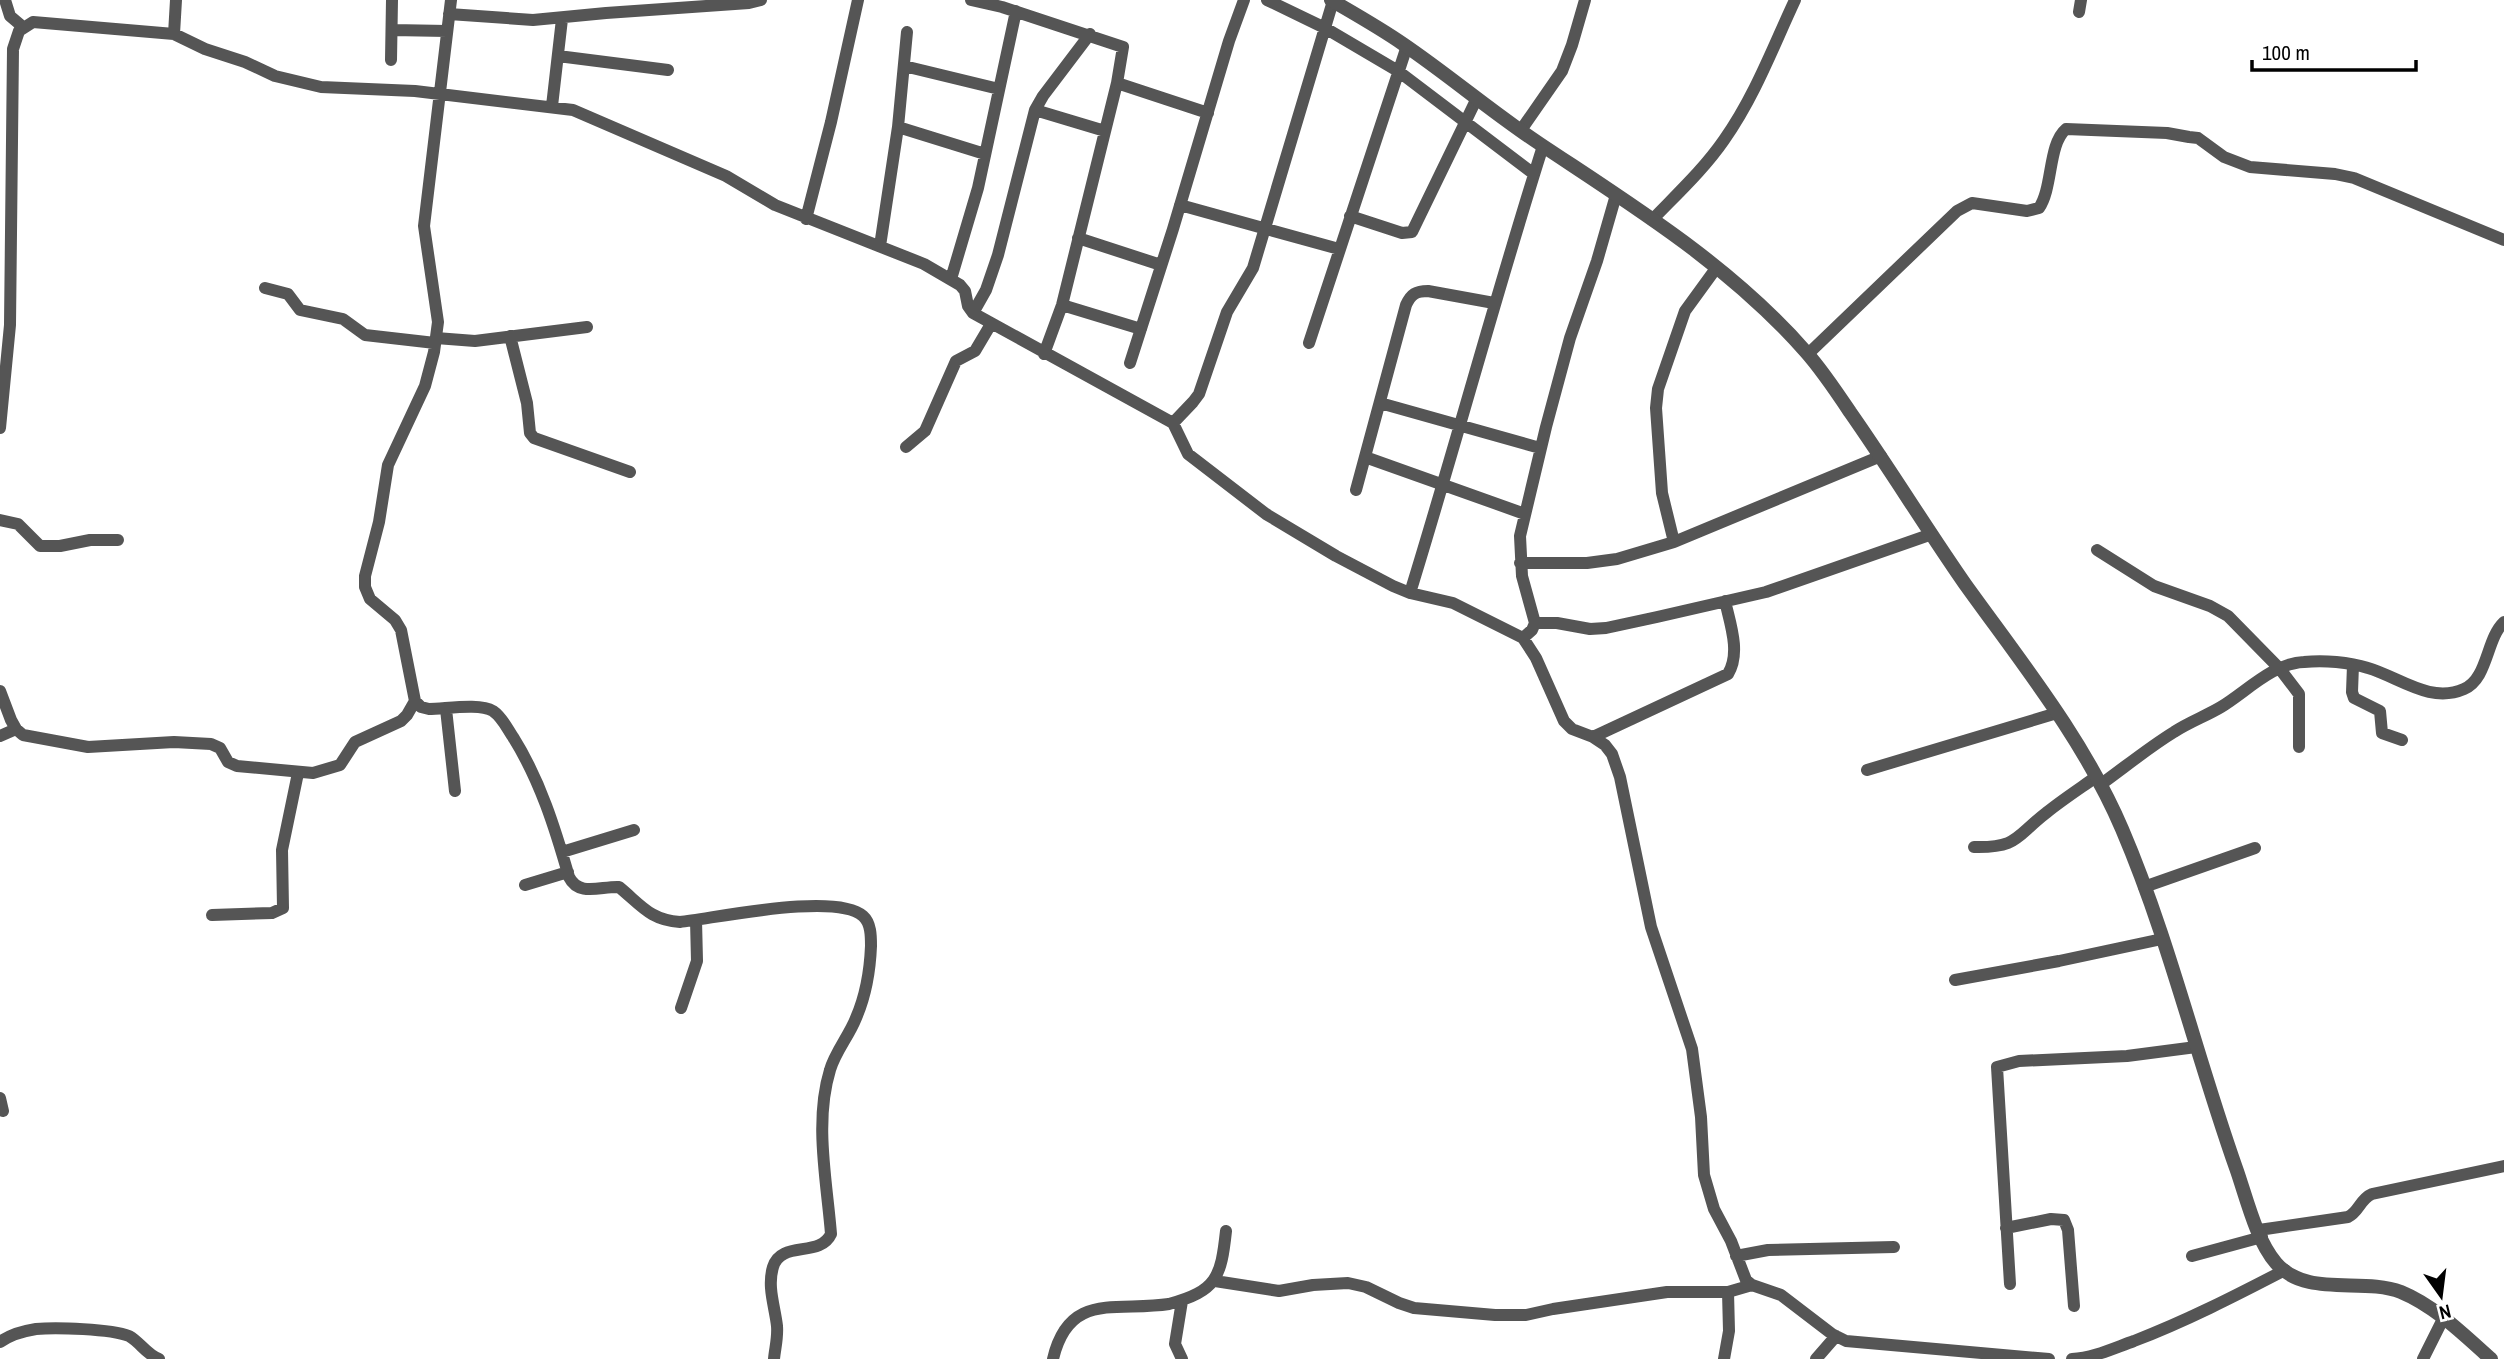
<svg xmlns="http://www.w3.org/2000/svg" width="2504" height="1359" font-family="'Archivo Narrow',sans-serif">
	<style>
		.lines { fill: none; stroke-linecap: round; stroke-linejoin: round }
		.minor { stroke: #555; stroke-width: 12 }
		.tertiary { stroke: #555; stroke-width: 14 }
	</style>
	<rect width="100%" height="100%" fill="#fff"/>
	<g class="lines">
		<path class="minor" d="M5,0L10,16L23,27
			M451,0L424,226L438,322L434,352L425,386L388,465L379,522L365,576V587L370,599L395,620L401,630L415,701L421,707L429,709C445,709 480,703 493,711C502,717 507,728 513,737C540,780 555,828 569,877C579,897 601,886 619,887C641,905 650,920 680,922C717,918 836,892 863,916C871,923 871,936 871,946C870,971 866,995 856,1018C849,1036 835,1052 830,1070C814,1122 827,1182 831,1234C820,1258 781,1240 773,1267C767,1287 775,1307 777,1326C778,1338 775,1348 774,1359
			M971,0L1002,7L1123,47L1117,83L1062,305L1044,354
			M1267,0L1325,28L1398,71L1534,174
			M2079,12L2081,0
			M449,14L533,20L606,13L749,3L761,0
			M392,30L447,31
			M174,34L176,0
			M558,56L668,70
			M391,60L392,0
			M904,66L999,89
			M1117,83L1208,113
			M552,106L562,19
			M1035,110L1105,131
			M898,127L985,154
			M1521,130L1562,71L1572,45L1585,0
			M1180,205L1339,249
			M1350,216L1402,233L1412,232L1477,98
			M806,219L831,122L858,0
			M1652,220C1677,194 1704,169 1724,140C1755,96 1773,47 1795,0
			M1078,238L1161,265
			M880,246L898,127L907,32
			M951,279L978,188L1016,11
			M265,288L288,294L300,310L343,319L365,335L435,343
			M1062,305L1141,329
			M973,313L986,290L998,255L1035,110L1043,96L1090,34
			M510,336L527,403L530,433L534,438L630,472
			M436,338L475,341L587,327
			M1309,343L1407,46
			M1808,354L1957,211L1972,203L2027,211L2039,208C2053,188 2048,144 2066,129L2167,133L2189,137L2198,138L2224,157L2250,167L2335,174L2354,178L2504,240
			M1130,363L1173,229L1229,41L1244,0
			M1380,403L1540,448
			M1173,423L1193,402L1199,394L1227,312L1253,268L1333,1
			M0,428L10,325L13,49L19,31L33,22L174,34L205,49L245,62L275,76L321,87L415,91L573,110L726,176L775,205L924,264L960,285L965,291L968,306L973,313L1173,423L1188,454L1266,514L1336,556L1393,586L1410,593L1453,603L1523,638L1536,658L1564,721L1572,729L1593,737L1605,745L1612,754L1620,777L1651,927L1692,1049L1701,1117L1704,1175L1714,1209L1731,1241L1746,1280L1752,1285L1781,1295L1832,1334L1846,1341L2049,1359
			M906,447L925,431L956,361L975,351L991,324
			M1365,457L1525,514
			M1356,490L1406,305C1411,294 1416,291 1428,291L1494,303
			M0,520L18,524L40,546H60L90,540H118
			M1674,542L1662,493L1656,408L1658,389L1685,311L1717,267
			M2097,550L2154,586L2210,606L2228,616L2280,669L2299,694V747
			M1520,563H1587L1617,559L1674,542L1881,456
			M1410,593C1456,444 1496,294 1543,146
			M1535,623H1557L1590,629L1606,628L1657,617L1766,592L1932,534
			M1523,638L1532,630L1535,623L1522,576L1520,536L1546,427L1570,338L1597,261L1616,195
			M2353,665L2352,692L2354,698L2380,711L2382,733L2402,740
			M0,691L11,720L16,729L23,735L88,747L174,742L211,744L220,748L228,762L237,766L313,773L340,765L355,742L401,721L407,715L415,701
			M446,709L455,791
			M0,736L16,729
			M1593,737L1728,674C1741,653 1730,623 1725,601
			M1867,770L2057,713
			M2100,785C2125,767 2148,748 2174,732C2189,722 2206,716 2221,707C2246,692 2273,663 2304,662C2324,660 2349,662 2368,668C2399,677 2430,704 2464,689C2488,679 2486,639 2504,622
			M1974,847C2018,848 2015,837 2046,813C2062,800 2079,789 2096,777
			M562,852L634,830
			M525,885L568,872
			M2144,887L2255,848
			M212,915L272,913L283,908L282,850L298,773
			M1955,980L2059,961L2162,939
			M681,1008L697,961L696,920
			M0,1098L3,1111
			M2006,1228L2051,1219L2064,1220L2068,1230L2074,1306
			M2259,1230L2348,1217C2359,1212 2360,1199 2372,1194L2504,1166
			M1736,1256L1768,1250L1894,1247
			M2192,1256L2262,1237
			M1215,1281L1279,1291L1313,1285L1348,1283L1366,1287L1399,1303L1414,1308L1495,1315H1526L1553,1309L1667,1292H1728L1752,1285
			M2010,1284L1997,1067L2019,1061L2127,1056L2196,1047
			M0,1342C10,1335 23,1331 36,1329C56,1327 111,1329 129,1336C140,1342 147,1355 159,1359
			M1053,1359C1069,1291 1117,1312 1169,1304C1217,1291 1221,1277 1226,1231
			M1182,1359L1175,1344L1182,1301
			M1724,1359L1729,1331L1728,1292
			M1816,1359L1836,1336
			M2072,1359C2093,1358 2114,1348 2134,1341C2186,1321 2235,1296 2285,1270
			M2423,1359L2443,1319"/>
		<path class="tertiary" d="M1331,0C1355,14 1380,28 1403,44C1450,76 1493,113 1540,144C1633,206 1731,266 1806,352C1822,370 1836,391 1850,412C1890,469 1926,528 1965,584C2021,662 2084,740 2122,829C2169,939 2196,1055 2236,1168C2246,1196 2256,1240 2276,1263C2306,1298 2362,1277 2401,1292C2435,1306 2464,1335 2491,1359"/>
	</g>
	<g transform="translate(2441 1296) rotate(166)" stroke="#ffffff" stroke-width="5" paint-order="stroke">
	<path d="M0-5L12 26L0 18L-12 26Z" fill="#000000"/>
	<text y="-10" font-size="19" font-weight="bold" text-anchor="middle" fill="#000000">N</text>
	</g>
	<path d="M2252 60v10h164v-10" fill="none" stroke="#000000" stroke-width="3.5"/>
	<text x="2262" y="60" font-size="21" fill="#000000" stroke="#ffffff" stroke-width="5" paint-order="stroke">100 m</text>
</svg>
